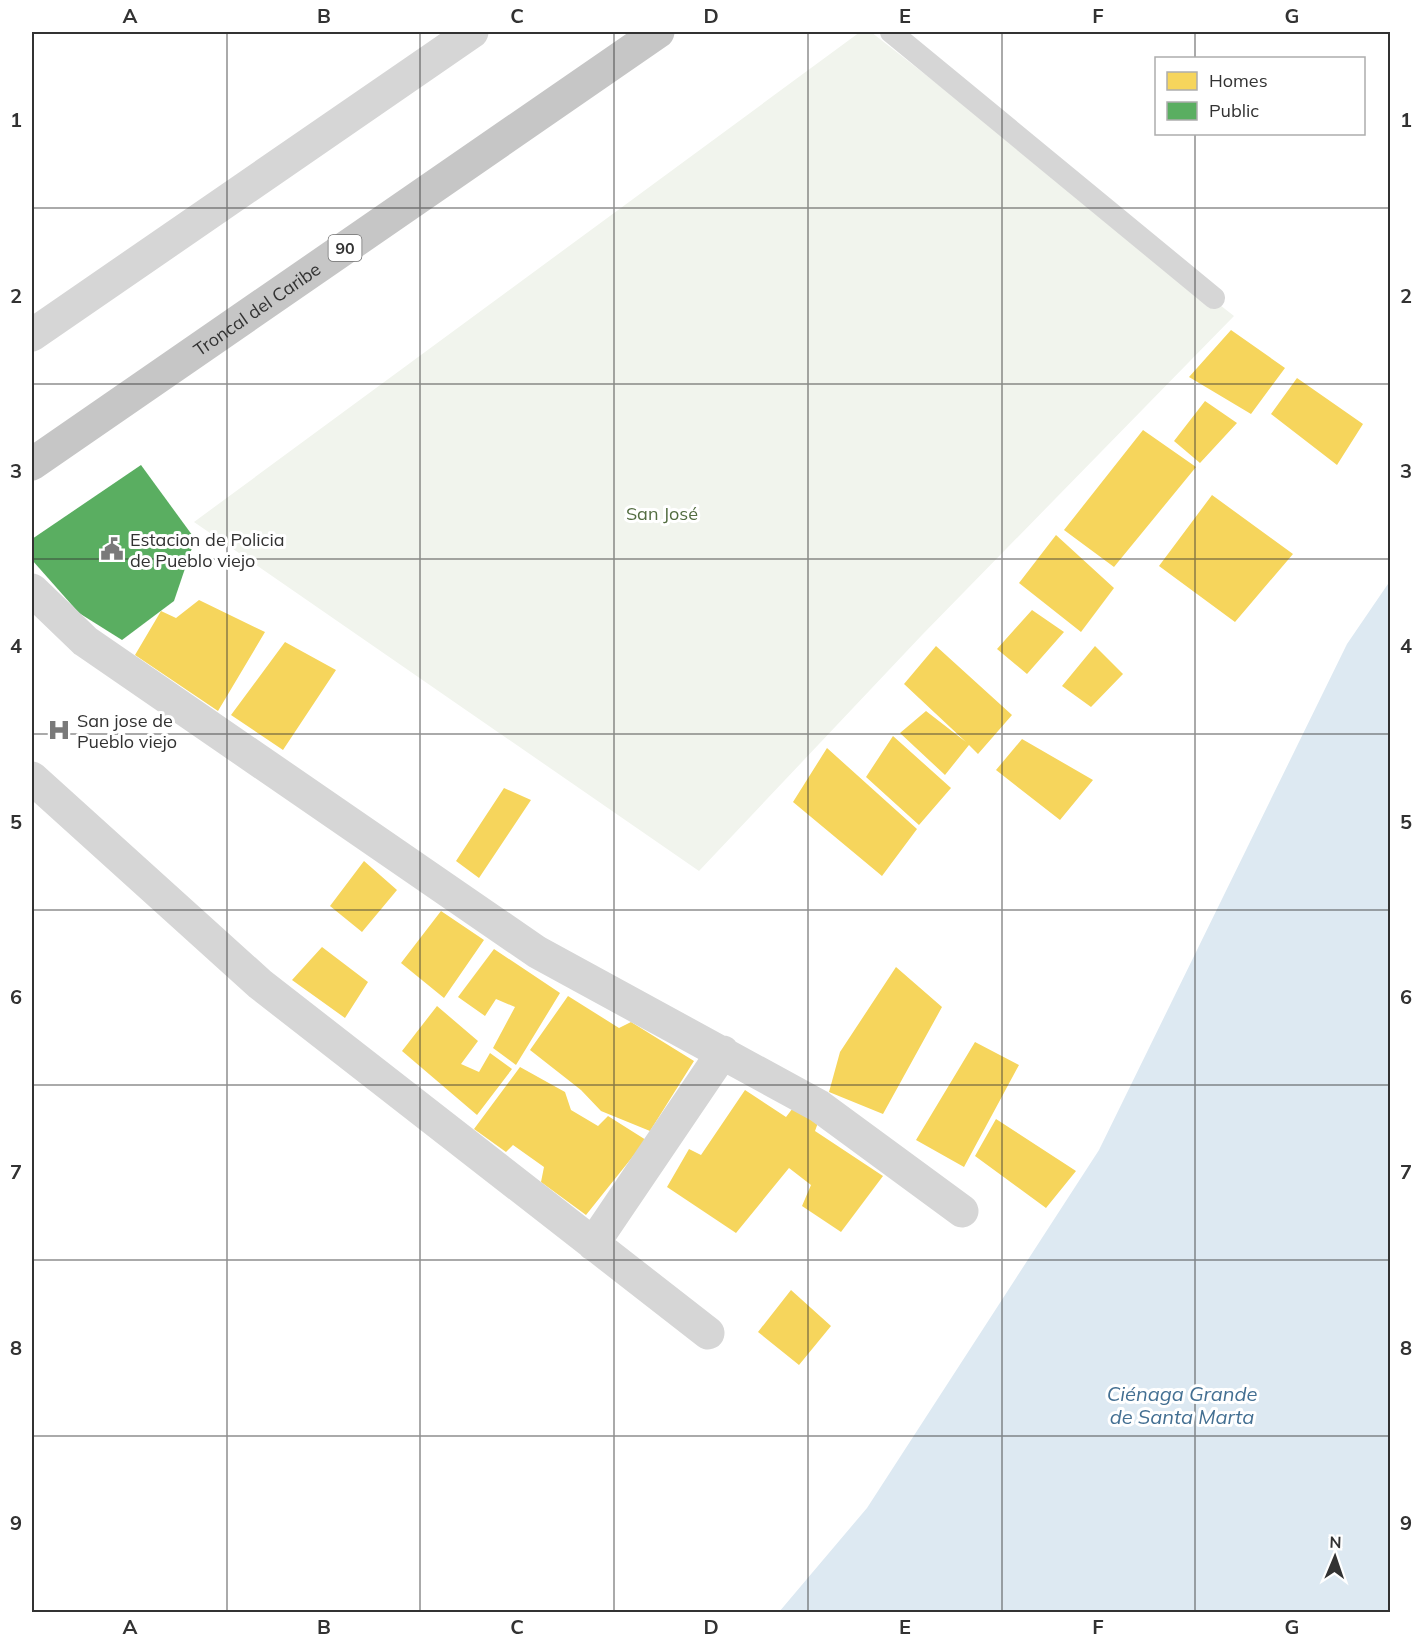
<svg xmlns="http://www.w3.org/2000/svg" width="1422" height="1644" font-family="Mulish,sans-serif">
	<style>
		.green { fill: #f1f4ed }
		.water { fill: #dde9f2 }
		.homes { fill: #f6d55c }
		.public { fill: #5aae61 }
		.lines { fill: none; stroke-linecap: round; stroke-linejoin: round }
		.service { stroke: #d6d6d6; stroke-width: 22 }
		.minor { stroke: #d6d6d6; stroke-width: 33 }
		.trunk { stroke: #c6c6c6; stroke-width: 33 }
		.grid { fill: none; stroke: #323232; stroke-width: 1.5; stroke-opacity: 0.55 }
		.labels { text-anchor: middle; dominant-baseline: central; stroke-width: 6; stroke-linejoin: round; paint-order: stroke }
		.shield { fill: #fff; stroke: #707070; stroke-width: 1.5 }
		.shield-label { font-size: 16px; font-weight: bold; fill: #323232 }
		.street-label { font-size: 18px; fill: #323232; stroke: #fff }
		.park-label { font-size: 18px; fill: #536d41; stroke: #fff }
		.poi-label { font-size: 18px; fill: #323232; stroke: #fff; text-anchor: start }
		.water-label { font-size: 20px; font-style: italic; fill: #436f92; stroke: #fff }
		.neatline { fill: none; stroke: #323232; stroke-width: 2 }
		.grid-label { font-size: 20px; text-anchor: middle; font-weight: bold; fill: #323232 }
	</style>
	<rect width="100%" height="100%" fill="#fff"/>
	<path class="green" d="M860,32H871L1234,316L922,635L699,871L194,522Z"/>
	<path class="water" d="M1390,581V1612H779L867,1508L1099,1150L1347,644Z"/>
	<path class="homes" d="M1231,330L1285,368L1251,414L1189,377Z
		M1297,378L1363,424L1337,465L1271,414Z
		M1205,401L1237,423L1200,463L1174,441Z
		M1143,430L1196,467L1114,567L1064,530Z
		M1212,495L1293,554L1235,622L1159,566Z
		M1056,535L1114,588L1081,632L1019,583Z
		M199,600L265,632L218,711L135,655L161,611L176,618Z
		M1032,610L1064,632L1027,674L997,649Z
		M285,642L336,670L283,750L231,715Z
		M936,646L1012,715L978,754L969,745L945,775L900,733L926,711L966,742L904,684Z
		M1095,646L1123,674L1091,707L1062,686Z
		M893,736L951,788L919,825L866,777Z
		M1022,739L1093,780L1060,820L996,770Z
		M827,748L917,829L882,876L793,802Z
		M504,788L531,800L479,878L456,861Z
		M364,861L397,890L362,932L330,906Z
		M441,911L484,940L444,998L401,963Z
		M322,947L368,982L345,1018L292,980Z
		M494,949L560,993L516,1065L493,1048L515,1007L496,999L485,1016L458,997Z
		M896,967L942,1007L883,1114L829,1092L840,1052Z
		M568,996L619,1028L631,1022L694,1061L650,1131L601,1111L581,1090L530,1050Z
		M437,1006L478,1041L461,1064L479,1072L490,1053L512,1069L477,1115L402,1051Z
		M975,1042L1019,1065L964,1167L916,1140Z
		M520,1067L565,1092L571,1110L598,1126L608,1116L646,1140L586,1215L541,1182L544,1167L513,1145L506,1152L474,1129Z
		M745,1090L786,1117L796,1104L819,1120L815,1131L883,1176L841,1232L802,1206L811,1185L789,1168L736,1233L667,1187L689,1149L701,1155Z
		M996,1119L1076,1171L1046,1208L975,1156Z
		M791,1290L831,1326L799,1365L758,1332Z"/>
	<path class="public" d="M141,465L195,539L174,601L122,640L79,613L32,560V539Z"/>
	<g class="lines">
		<path class="service" d="M891,32L1214,298"/>
		<path class="minor" d="M32,335L472,32
			M32,590L85,641L537,952L819,1106L962,1211
			M32,778L260,984L708,1333
			M593,1244L723,1052"/>
		<path class="trunk" id="s1" d="M32,464L658,32"/>
	</g>
	<path class="grid" d="M227,32V1612M420,32V1612M614,32V1612M808,32V1612M1002,32V1612M1195,32V58M1195,134V1612M32,208H1390M32,384H1390M32,559H1390M32,734H1390M32,910H1390M32,1085H1390M32,1260H1390M32,1436H1390"/>
	<defs>
		<g id="civic-bare" transform="scale(1.8)"><path d="M-.6-6.5H3V-4.5H.6V-3L4-1V1h2V6H-6V1h2V-1L-.6-3ZM-1.2 2.5V6h2.4V2.5Z" fill="#7a7a7a" stroke="#fff" stroke-width="2.5" paint-order="stroke"/></g>
		<g id="hospital-bare" transform="scale(1.8)"><path d="M-5-5h3v3.5h4V-5h3V5h-3V1.5h-4V5h-3Z" fill="#7a7a7a" stroke="#fff" stroke-width="2.5" paint-order="stroke"/></g>
	</defs>
	<g fill-rule="evenodd">
		<use href="#civic-bare" x="112" y="549"/>
		<use href="#hospital-bare" x="59" y="730"/>
	</g>
	<g class="labels">
		<rect class="shield" x="328.5" y="235" width="33" height="26" rx="4.5"/>
		<g class="shield-label">
			<text x="345" y="248">90</text>
		</g>
		<g class="street-label">
			<text stroke="none"><textPath href="#s1" startOffset="273">Troncal del Caribe</textPath></text>
		</g>
		<g class="park-label">
			<text x="662" y="513">San José</text>
		</g>
		<g class="poi-label">
			<text x="130" y="539">Estacion de Policia<tspan x="130" dy="21">de Pueblo viejo</tspan></text>
			<text x="77" y="720">San jose de<tspan x="77" dy="21">Pueblo viejo</tspan></text>
		</g>
		<g class="water-label">
			<text x="1182" y="1393">Ciénaga Grande<tspan x="1182" dy="23">de Santa Marta</tspan></text>
		</g>
	</g>
	<rect width="1422" height="1644" fill="none" stroke="#ffffff" stroke-width="66"/>
	<rect x="1155" y="57" width="210" height="78" fill="#ffffff" stroke="#adadad" stroke-width="1.5"/>
	<rect x="1167" y="72" width="30" height="18" fill="#f6d55c" stroke="#adadad" stroke-width="1.5"/>
	<text x="1209" y="87" font-size="18" fill="#323232">Homes</text>
	<rect x="1167" y="102" width="30" height="18" fill="#5aae61" stroke="#adadad" stroke-width="1.5"/>
	<text x="1209" y="117" font-size="18" fill="#323232">Public</text>
	<g transform="translate(1335 1557) rotate(2)" stroke="#ffffff" stroke-width="4.5" paint-order="stroke">
	<path d="M0-4.5L10 22L0 15L-10 22Z" fill="#323232"/>
	<text y="-9" font-size="16" font-weight="bold" text-anchor="middle" fill="#323232">N</text>
	</g>
	<rect x="33" y="33" width="1356" height="1578" class="neatline"/>
	<g class="grid-label">
		<text x="130" y="23">A</text>
		<text x="324" y="23">B</text>
		<text x="517" y="23">C</text>
		<text x="711" y="23">D</text>
		<text x="905" y="23">E</text>
		<text x="1098" y="23">F</text>
		<text x="1292" y="23">G</text>
		<text x="16" y="127">1</text>
		<text x="1406" y="127">1</text>
		<text x="16" y="303">2</text>
		<text x="1406" y="303">2</text>
		<text x="16" y="478">3</text>
		<text x="1406" y="478">3</text>
		<text x="16" y="653">4</text>
		<text x="1406" y="653">4</text>
		<text x="16" y="829">5</text>
		<text x="1406" y="829">5</text>
		<text x="16" y="1004">6</text>
		<text x="1406" y="1004">6</text>
		<text x="16" y="1179">7</text>
		<text x="1406" y="1179">7</text>
		<text x="16" y="1355">8</text>
		<text x="1406" y="1355">8</text>
		<text x="16" y="1530">9</text>
		<text x="1406" y="1530">9</text>
		<text x="130" y="1634">A</text>
		<text x="324" y="1634">B</text>
		<text x="517" y="1634">C</text>
		<text x="711" y="1634">D</text>
		<text x="905" y="1634">E</text>
		<text x="1098" y="1634">F</text>
		<text x="1292" y="1634">G</text>
	</g>
</svg>
